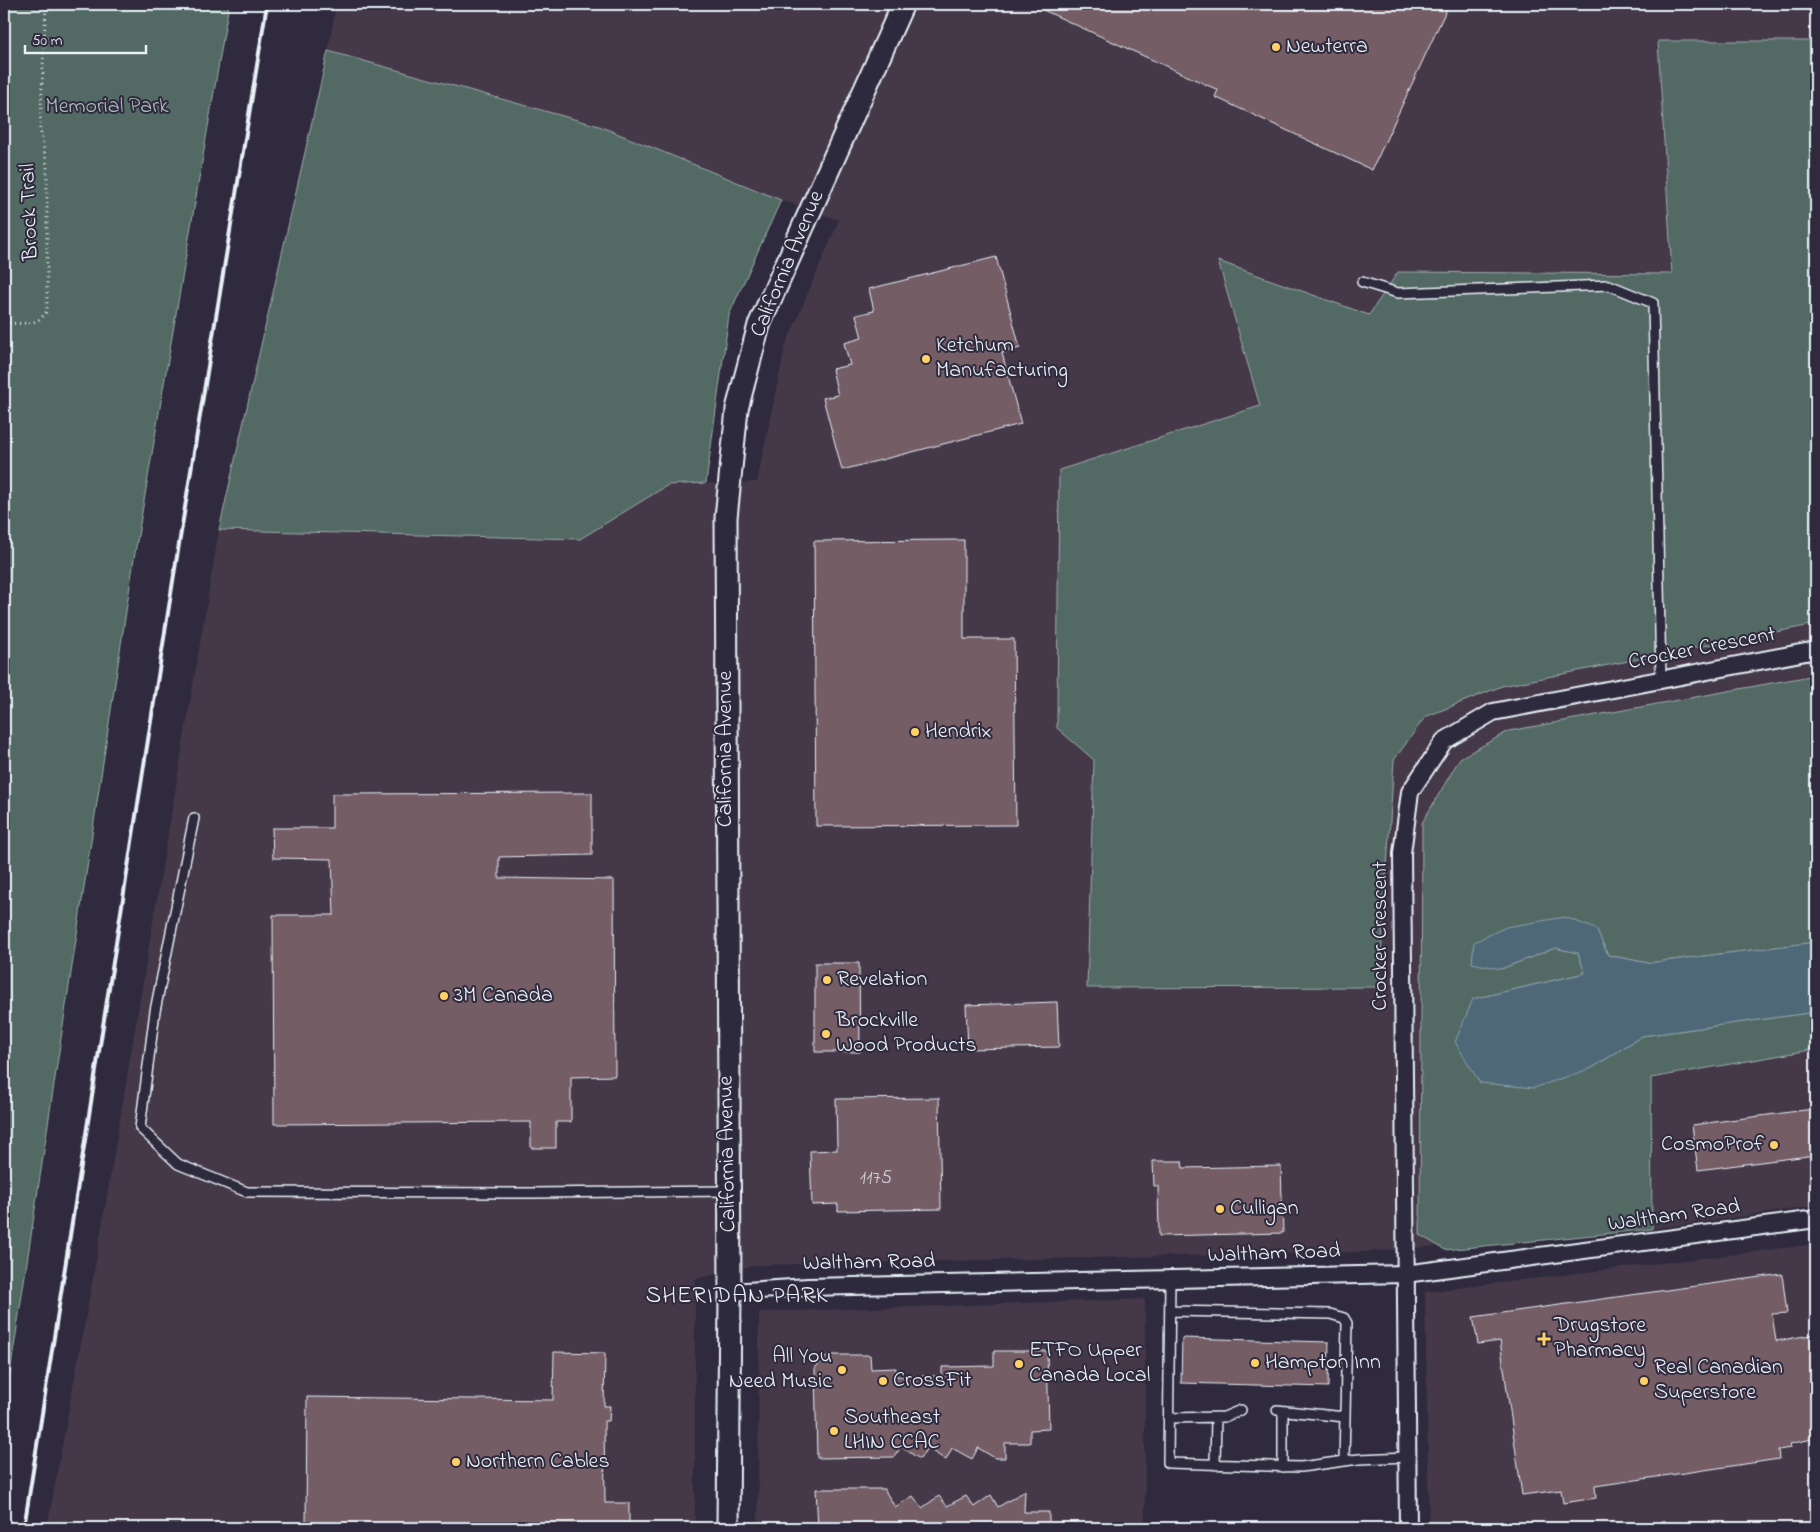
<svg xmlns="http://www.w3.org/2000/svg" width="1820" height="1532" font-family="'Indie Flower',sans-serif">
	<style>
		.built { fill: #443949 }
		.green { fill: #536964; stroke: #9eadae }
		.water { fill: #4f6878; stroke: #8c9fab }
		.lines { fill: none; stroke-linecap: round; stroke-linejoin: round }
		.stream { stroke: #8c9fab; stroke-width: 5 }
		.building { fill: #755d65; stroke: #e8f1f8 }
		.service-casing { stroke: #e8f1f8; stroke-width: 12 }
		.minor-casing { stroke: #e8f1f8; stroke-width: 20 }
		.tertiary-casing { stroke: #e8f1f8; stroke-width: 25 }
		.path { stroke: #e8f1f8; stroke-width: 3; stroke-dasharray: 1 4; stroke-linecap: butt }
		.service { stroke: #2f2a3d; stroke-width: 9 }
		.minor { stroke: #2f2a3d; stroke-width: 16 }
		.tertiary { stroke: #2f2a3d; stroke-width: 21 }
		.rail { stroke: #e8f1f8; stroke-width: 4 }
		.poi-dot { fill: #ffd166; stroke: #2f2a3d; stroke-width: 2 }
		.labels { text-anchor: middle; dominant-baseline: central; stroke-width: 4; stroke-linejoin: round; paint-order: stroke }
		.number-label { font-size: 20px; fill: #cbccd3 }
		.poi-label { font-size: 22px; fill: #e8f1f8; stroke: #2f2a3d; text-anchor: start }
		.park-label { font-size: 22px; fill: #acbbbd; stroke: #2f2a3d }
		.street-label { font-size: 22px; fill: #e8f1f8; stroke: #2f2a3d }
		.neighbourhood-label { font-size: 24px; letter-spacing: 1px; fill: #e8f1f8; stroke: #2f2a3d }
	</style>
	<rect width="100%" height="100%" fill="#2f2a3d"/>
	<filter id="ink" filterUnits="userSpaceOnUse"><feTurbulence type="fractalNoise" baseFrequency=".02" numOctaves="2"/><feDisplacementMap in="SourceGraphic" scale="10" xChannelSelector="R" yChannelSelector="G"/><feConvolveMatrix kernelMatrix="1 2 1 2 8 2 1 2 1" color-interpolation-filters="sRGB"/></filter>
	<g filter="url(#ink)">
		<path class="built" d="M336,4H1816V1206L1652,1229L1363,1252L756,1265L695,1279V1528H47L95,1267L219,530L580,539L668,485L757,482L785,347L839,220L781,200L599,126L328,51Z
			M1816,1244V1528H1429L1425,1292Z
			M1145,1299V1528H758L759,1312Z"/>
		<path class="green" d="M4,4H229L134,559L4,1413Z
			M1658,41H1816V624L1502,686L1425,717L1394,760L1379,987L1087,988L1094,760L1057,728L1059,470L1260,406L1218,261L1369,315L1398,272L1672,274Z
			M328,51L599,126L781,200L729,315L706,483L668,485L580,539L219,530Z
			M1816,675V942L1648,963L1608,955L1596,929L1501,969L1555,948L1578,953L1585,973L1473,999L1592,1068L1642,1036L1816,1012V1049L1651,1078L1652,1229L1445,1250L1420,1235L1422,823L1460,758L1509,731Z"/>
		<path class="water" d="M1565,917L1596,929L1608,955L1648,963L1816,942V1012L1642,1036L1592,1068L1534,1088L1480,1083L1455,1042L1473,999L1585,973L1578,953L1555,948L1501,969L1472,963L1474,942L1506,927Z"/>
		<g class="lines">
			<path class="stream" d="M4,16L7,4"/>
		</g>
		<path class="building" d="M1030,4H1449L1372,170L1215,97L1218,90Z
			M996,257L1020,348L1002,353L1021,424L842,470L823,398L838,395L832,369L850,365L844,343L862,338L856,315L874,311L869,289Z
			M964,540V639H1014L1016,825L816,826L814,541Z
			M592,793V855L499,857V878L614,880L615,1076L571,1077V1122H556V1148H531V1122L274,1124L273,915H334L332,859L273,858L272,828H332V794Z
			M815,963H859L860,1052H815Z
			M1057,1002L1059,1047L968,1049L966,1005Z
			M939,1098L941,1209L838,1211V1204L812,1205L810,1151L837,1150L836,1099Z
			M1813,1109L1816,1155L1698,1170L1692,1125Z
			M1153,1161H1182L1183,1168L1281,1166L1283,1233L1159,1236L1158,1186H1154Z
			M1782,1274L1787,1313L1772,1314L1776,1341L1816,1334V1438L1790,1444L1791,1448L1778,1450L1779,1459L1595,1486L1596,1498L1563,1503L1561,1490L1522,1495L1500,1341L1478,1344L1473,1317Z
			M1182,1338L1329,1342L1328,1387L1181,1383Z
			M994,1351H1047L1049,1429L1030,1430V1443H1005V1458H995L978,1448L972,1459L952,1448L946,1460L927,1448L920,1459L901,1447L894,1457L817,1458L815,1368L828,1355H870L871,1369L896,1368V1376H942V1367L994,1366Z
			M554,1352L605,1353L604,1406H610L609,1421H604L605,1503H629V1528H306L307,1397L553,1400Z
			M816,1489H884L895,1507L913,1496L922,1508L939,1496L947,1506L966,1496L974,1507L991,1495L998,1507L1025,1491L1024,1512H1049V1528H818Z"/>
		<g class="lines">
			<g class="service-casing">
				<path id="service" d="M1362,282L1398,293L1609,285L1653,303L1661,679
					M194,818L155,1011L140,1128L178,1164L247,1192L532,1193L729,1191
					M1170,1279L1168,1463L1301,1467L1359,1459L1407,1457
					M1170,1311L1330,1314L1344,1318L1347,1323L1344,1461
					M1277,1410L1345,1417
					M1283,1411V1467
					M1168,1418L1224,1417L1241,1410
					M1215,1465L1216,1417"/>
			</g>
			<g class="minor-casing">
				<path id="minor" d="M730,1292L808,1287L1405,1274L1816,1219
					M1408,1528L1402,853L1410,792L1444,741L1493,712L1816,650"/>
			</g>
			<g class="tertiary-casing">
				<path id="tertiary" d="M728,1528L730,1292L726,518L737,409L759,325L903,4"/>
			</g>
			<path class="path" d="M4,323C21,323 39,327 47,310V166L40,128L46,4"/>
			<use href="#service" class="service"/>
			<use href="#minor" class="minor"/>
			<use href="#tertiary" class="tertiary"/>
			<path class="rail" d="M24,1528L173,581L267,4"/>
		</g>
	</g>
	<g class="poi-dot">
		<circle cx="1276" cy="47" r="5"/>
		<circle cx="926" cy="359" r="5"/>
		<circle cx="915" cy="732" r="5"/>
		<circle cx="827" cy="980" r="5"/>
		<circle cx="444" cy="996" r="5"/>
		<circle cx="826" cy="1034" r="5"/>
		<circle cx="1774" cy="1145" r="5"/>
		<circle cx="1220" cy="1209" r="5"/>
		<path d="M1541.5 1331.5h5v5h5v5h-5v5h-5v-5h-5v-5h5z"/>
		<circle cx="1255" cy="1363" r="5"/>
		<circle cx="1019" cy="1364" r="5"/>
		<circle cx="842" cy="1370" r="5"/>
		<circle cx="883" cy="1381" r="5"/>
		<circle cx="1644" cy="1381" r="5"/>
		<circle cx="834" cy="1431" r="5"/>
		<circle cx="456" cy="1462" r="5"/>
	</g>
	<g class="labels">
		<g class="number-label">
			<text x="876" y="1178">1175</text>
		</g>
		<g class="poi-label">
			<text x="1286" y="47">Newterra</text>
			<text x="936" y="346">Ketchum<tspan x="936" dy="25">Manufacturing</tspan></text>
			<text x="925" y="732">Hendrix</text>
			<text x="837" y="980">Revelation</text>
			<text x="454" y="996">3M Canada</text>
			<text x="836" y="1021">Brockville<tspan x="836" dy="25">Wood Products</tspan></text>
			<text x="1764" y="1145" text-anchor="end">CosmoProf</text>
			<text x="1230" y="1209">Culligan</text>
			<text x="1554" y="1326">Drugstore<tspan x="1554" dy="25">Pharmacy</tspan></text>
			<text x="1029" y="1351">ETFO Upper<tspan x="1029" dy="25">Canada Local</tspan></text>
			<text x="832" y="1357" text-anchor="end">All You<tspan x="832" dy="25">Need Music</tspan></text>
			<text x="1265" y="1363">Hampton Inn</text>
			<text x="1654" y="1368">Real Canadian<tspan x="1654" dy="25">Superstore</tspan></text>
			<text x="893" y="1381">CrossFit</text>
			<text x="844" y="1418">Southeast<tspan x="844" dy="25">LHIN CCAC</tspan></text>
			<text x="466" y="1462">Northern Cables</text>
		</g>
		<g class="park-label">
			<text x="107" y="107">Memorial Park</text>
		</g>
		<g class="street-label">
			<text transform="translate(30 212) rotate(-92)">Brock Trail</text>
			<text transform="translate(788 264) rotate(-67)">California Avenue</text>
			<text transform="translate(1702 649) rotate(-11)">Crocker Crescent</text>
			<text transform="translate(726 749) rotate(-90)">California Avenue</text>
			<text transform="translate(1381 936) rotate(-90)">Crocker Crescent</text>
			<text transform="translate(728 1154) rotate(-91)">California Avenue</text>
			<text transform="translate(1674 1216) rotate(-8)">Waltham Road</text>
			<text transform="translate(1274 1254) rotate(-2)">Waltham Road</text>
			<text transform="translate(869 1263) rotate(-1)">Waltham Road</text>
		</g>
		<g class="neighbourhood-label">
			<text x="737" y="1296">SHERIDAN PARK</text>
		</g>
	</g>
	<rect width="1820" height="1532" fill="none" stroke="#2f2a3d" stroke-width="20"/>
	<rect x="10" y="10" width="1800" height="1512" fill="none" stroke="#e8f1f8" stroke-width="2" filter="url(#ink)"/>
	<path d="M25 45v8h121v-8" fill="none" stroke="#e8f1f8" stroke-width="2.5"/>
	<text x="32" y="45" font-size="15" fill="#e8f1f8" stroke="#2f2a3d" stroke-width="4" paint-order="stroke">50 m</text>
</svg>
